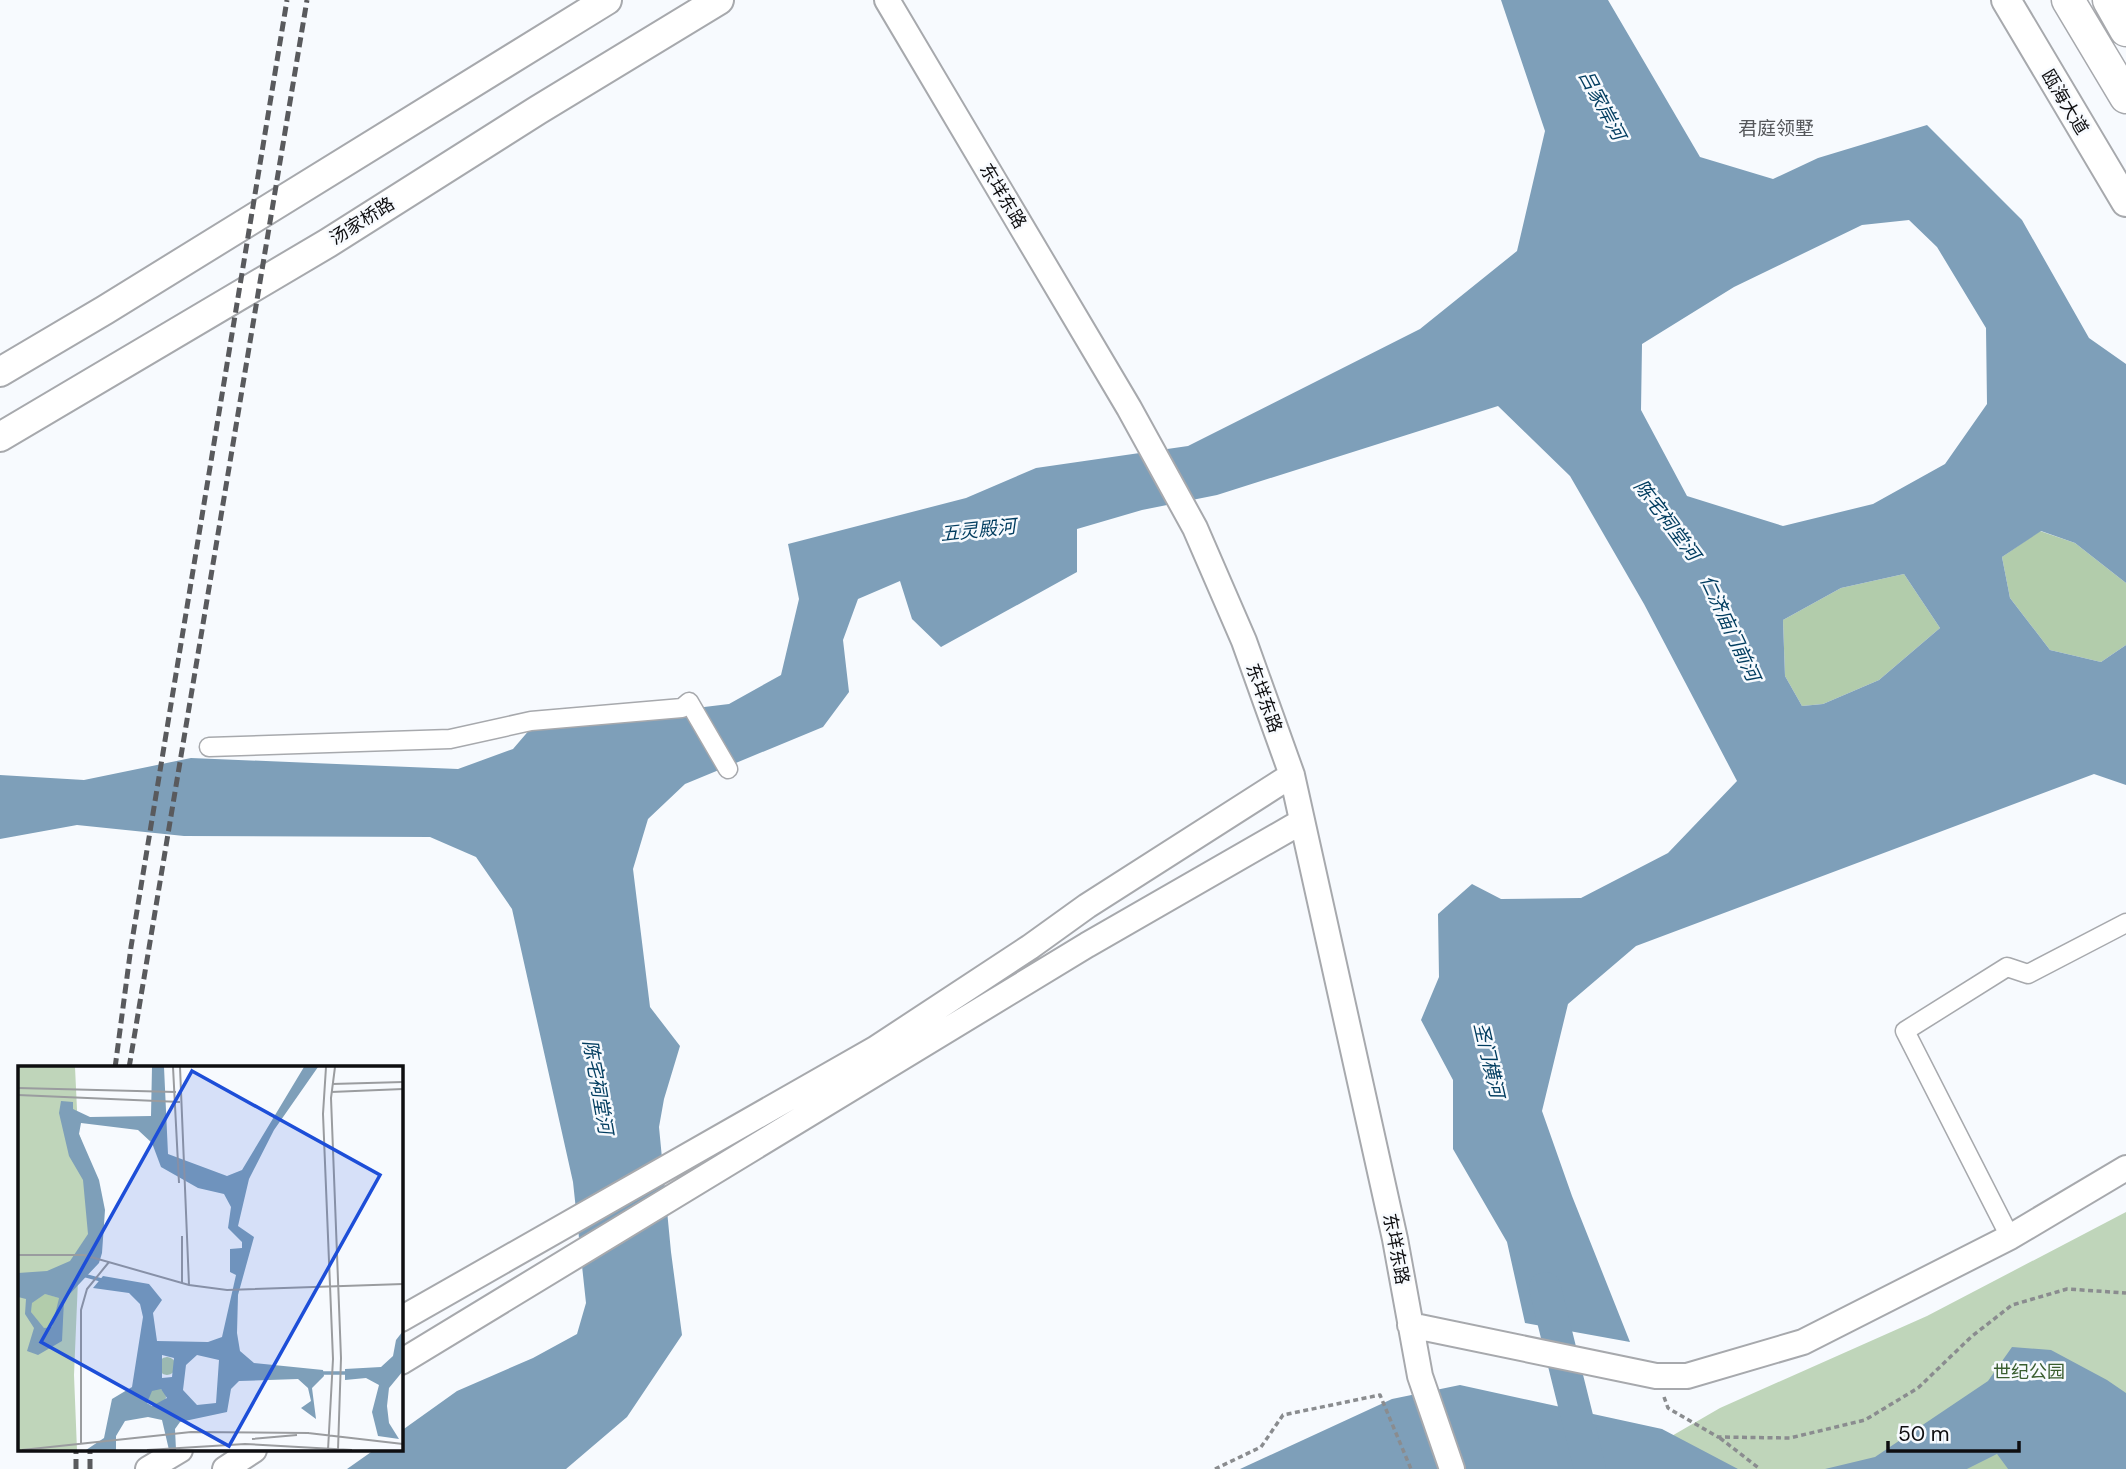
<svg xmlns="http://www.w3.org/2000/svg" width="2126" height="1469" font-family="'DM Sans','Noto Sans SC',sans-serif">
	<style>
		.green { fill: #bfd5ba }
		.forest { fill: #b2ccab }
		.water { fill: #7e9fb9; fill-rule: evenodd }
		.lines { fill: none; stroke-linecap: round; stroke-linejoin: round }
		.river { stroke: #7e9fb9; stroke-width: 32 }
		.street-casing { stroke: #a7a9ad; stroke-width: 21 }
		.secondary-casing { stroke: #a7a9ad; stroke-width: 28 }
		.primary-casing { stroke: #a7a9ad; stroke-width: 32 }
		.highway-casing { stroke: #a7a9ad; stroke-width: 35 }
		.path { stroke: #8a8c8f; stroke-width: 3.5; stroke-dasharray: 5 3.5; stroke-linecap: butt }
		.street { stroke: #fff; stroke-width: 18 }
		.secondary { stroke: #fff; stroke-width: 24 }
		.primary { stroke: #fff; stroke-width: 28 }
		.highway { stroke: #fff; stroke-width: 32 }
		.rail { stroke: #595a5d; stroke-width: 5; stroke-dasharray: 10 5; stroke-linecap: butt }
		.labels { text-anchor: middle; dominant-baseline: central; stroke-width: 5; stroke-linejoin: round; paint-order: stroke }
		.street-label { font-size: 18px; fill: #0e0e10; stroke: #f7fafe }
		.park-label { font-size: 18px; fill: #3a5e30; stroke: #f7fafe }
		.water-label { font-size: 19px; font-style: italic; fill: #003c5f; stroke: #f7fafe }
		.neighbourhood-label { font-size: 19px; fill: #54565a; stroke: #f7fafe }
		.inset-river { fill: none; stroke: #7e9fb9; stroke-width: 3.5 }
		.inset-road { fill: none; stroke: #9a9c9f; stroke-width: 2 }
		.view { fill: #1d4ed8; fill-opacity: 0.15; stroke: #1d4ed8; stroke-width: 3.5 }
		.inset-edge { fill: none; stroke: #0e0e10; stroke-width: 3.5 }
	</style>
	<rect width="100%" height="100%" fill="#f7fafe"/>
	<path class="green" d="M2126,1212V1469H1432L1632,1459L1720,1408L1927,1316Z"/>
	<path class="forest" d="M2040,531L2075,543L2126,583V645L2101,662L2050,650L2010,598L2002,557Z
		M1904,574L1940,628L1879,680L1823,704L1802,706L1785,676L1783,620L1841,588Z
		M1997,1454L2008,1469H1967Z"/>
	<path class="water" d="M1501,0H1608L1700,157L1773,179L1818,158L1927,125L2022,220L2089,338L2126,364V583L2075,543L2041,531L2002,557L2010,598L2050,650L2101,662L2126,645V785L2094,774L1636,946L1568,1004L1542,1111L1572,1196L1630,1342L1525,1323L1507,1242L1453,1149V1080L1421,1020L1439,977L1438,914L1472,884L1501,899L1581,898L1668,853L1737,781L1644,604L1570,476L1498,406L1217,495L1142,510L1077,529V572L941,647L912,619L900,581L858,599L843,640L849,692L823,727L685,784L648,819L633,869L650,1007L680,1046L664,1099L659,1127L671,1252L682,1335L627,1417L566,1469H347L374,1450H401V1431L457,1391L533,1358L577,1334L586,1303L573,1182L512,909L476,857L430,837L184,836L77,825L0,839V775L84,780L191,758L458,769L513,749L531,728L729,704L781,675L799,599L788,544L966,498L1036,468L1188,446L1420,329L1517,251L1545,131ZM1909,220L1937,247L1986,328L1987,404L1945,464L1873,504L1783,526L1687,496L1641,410L1642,344L1734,287L1862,225ZM1904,574L1940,628L1879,680L1823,704L1802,706L1785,676L1783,620L1841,588Z
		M2012,1347L2051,1350L2107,1380L2126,1393V1469H2008L1997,1454L1967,1469H1825L1875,1457L1988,1381Z
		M1460,1385L1662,1429L1738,1469H1240L1392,1399Z"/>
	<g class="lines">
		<path class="river" d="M1545,1288L1590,1469"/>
		<g class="street-casing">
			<path id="street" d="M209,747L450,739L531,721L682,708L689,702L728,769
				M2010,1237L1905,1031L2007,967L2028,974L2126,923"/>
		</g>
		<g class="secondary-casing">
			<path id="secondary" d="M887,0L1129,408L1195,528L1244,641L1292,775L1395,1239L1420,1376L1452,1469
				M401,1319L875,1049L1030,947L1087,906L1292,775
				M1410,1325L1656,1376H1687L1803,1342L2010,1237L2126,1168
				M401,1362L1087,945L1301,822
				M148,1469L180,1450
				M225,1469L254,1450"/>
		</g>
		<g class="primary-casing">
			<path id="primary" d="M2006,0L2126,202
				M0,372L105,310L607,0
				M0,437L328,243L538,110L719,0"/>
		</g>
		<g class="highway-casing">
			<path id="highway" d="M2068,0L2126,97
				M2109,0L2126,30"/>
		</g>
		<path class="path" d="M1664,1397L1668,1408L1718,1437L1790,1438L1865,1420L1918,1388L1971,1337L2012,1305L2067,1289L2126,1293
			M1720,1438L1760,1469
			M1215,1469L1261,1447L1283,1415L1380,1395L1411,1469"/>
		<use href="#street" class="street"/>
		<use href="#secondary" class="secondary"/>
		<use href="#primary" class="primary"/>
		<use href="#highway" class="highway"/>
		<path class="rail" d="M115,1068L131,947L287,0
			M129,1068L307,0
			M76,1469V1450
			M90,1469V1450"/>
	</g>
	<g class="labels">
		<g class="street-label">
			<text transform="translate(2065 102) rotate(59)">瓯海大道</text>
			<text transform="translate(1003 196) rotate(59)">东垟东路</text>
			<text transform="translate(362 221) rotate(-32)">汤家桥路</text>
			<text transform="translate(1264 698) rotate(70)">东垟东路</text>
			<text transform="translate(1396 1249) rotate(79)">东垟东路</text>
		</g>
		<g class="park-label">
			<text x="2029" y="1372">世纪公园</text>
		</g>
		<g class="water-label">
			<text transform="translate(1602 105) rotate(62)">吕家岸河</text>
			<text transform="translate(1667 520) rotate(53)">陈宅祠堂河</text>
			<text transform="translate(978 530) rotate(-6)">五灵殿河</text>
			<text transform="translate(1730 628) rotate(65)">仁济庙门前河</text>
			<text transform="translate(1489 1060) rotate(77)">圣门横河</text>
			<text transform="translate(598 1087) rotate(80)">陈宅祠堂河</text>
		</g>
		<g class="neighbourhood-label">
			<text x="1776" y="128">君庭领墅</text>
		</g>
	</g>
	<g transform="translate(18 1066)">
		<rect width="385" height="385" fill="#f7fafe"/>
		<path d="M0,1H57L60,65L78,116L84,164L60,214L56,309L59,384H0Z" fill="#bfd5ba"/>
		<path d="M27,228L41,232L35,261L26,262L13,246L14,237ZM140 300a9 9 0 1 1 18 0a9 9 0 1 1-18 0ZM130 331a9 9 0 1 1 18 0a9 9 0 1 1-18 0Z" fill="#b2ccab"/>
		<path d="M134,1H146L150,88L209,110L224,104L286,1H300L256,64L231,113L220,160L236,171L220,229L219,267L222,285L236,297L305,304L306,310L294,322L298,353L283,342L293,335L290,322L280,313L221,315L213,323L209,346L162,356L157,363L158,384H151L144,354L130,351L107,355L98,370V384H68L86,372L94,333L114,321L125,251L122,238L111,227L75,222L85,210L131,218L144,234L135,247L139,275L190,276L204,271L218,209L212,206V183L224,182V176L210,162L213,141L206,128L180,122L143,101L134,77L120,64L63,57L61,68L81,114L87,144L84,187L81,197L46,234L44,275L20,289L9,285L16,262L7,248L8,233L0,231V207L29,205L52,195L70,168L65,114L51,90L41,47L43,35L55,36V43L72,51L133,50ZM27,228L41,232L34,261L26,262L13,246L14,237ZM144,289L156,292L154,311L144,312ZM179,289L201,294L198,337L179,339L165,324L168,299ZM143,323L149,332L134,340L129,337L134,325ZM385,265V305L371,322L369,340L371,357L381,373L360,370L354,346L361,319L348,312L327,314V303L363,301L375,290L378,274Z" fill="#7e9fb9" fill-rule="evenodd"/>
		<path class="inset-river" d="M65,209L87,215M302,307H332"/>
		<path class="inset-road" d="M155,1L161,117M162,1L171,219M308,1L305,48L315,293L310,384M317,1L313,32L323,292L320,384M314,18L385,16M0,22L158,26M313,26L385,23M0,29L162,36M164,170V217M0,189H66L171,219L209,224L385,218M290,367L385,378M234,373L279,369M63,377V244L69,223L91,196M4,384L173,366L291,367M129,384L227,378L334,384"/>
		<path class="view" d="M174,5L362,109L211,380L23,276Z"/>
		<rect width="385" height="385" class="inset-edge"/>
	</g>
	<path d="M1888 1441v10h131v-10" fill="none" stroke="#0e0e10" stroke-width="3.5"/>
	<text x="1898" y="1441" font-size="21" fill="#0e0e10" stroke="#f7fafe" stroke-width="5" paint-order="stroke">50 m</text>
</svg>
